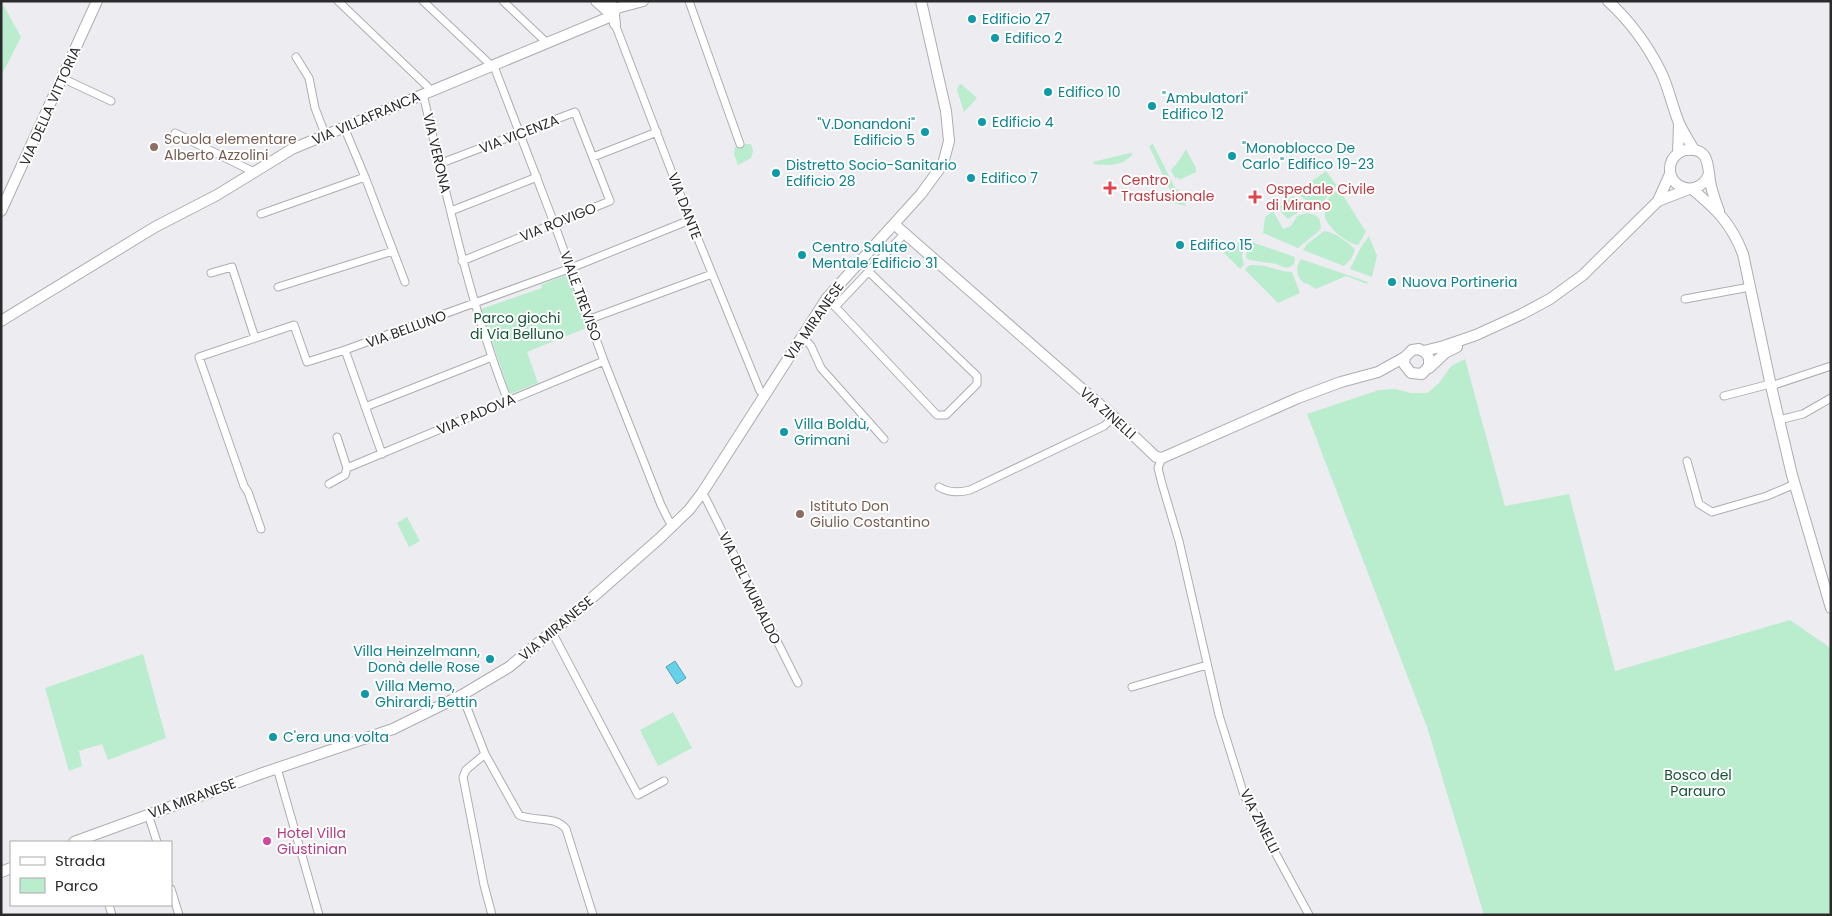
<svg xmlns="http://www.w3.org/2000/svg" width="1832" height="916" font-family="Poppins,sans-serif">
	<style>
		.green { fill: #baecce }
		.water { fill: #66d2ea; stroke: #54a0b1 }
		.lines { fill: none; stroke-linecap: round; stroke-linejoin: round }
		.street-casing { stroke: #adadb1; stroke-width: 9 }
		.secondary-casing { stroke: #adadb1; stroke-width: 12 }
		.street { stroke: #fff; stroke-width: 7 }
		.secondary { stroke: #fff; stroke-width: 10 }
		.culture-dot { fill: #0f9aa8; stroke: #fff; stroke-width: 2 }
		.education-dot { fill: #8d6e63; stroke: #fff; stroke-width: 2 }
		.health-dot { fill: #e0444e; stroke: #fff; stroke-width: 2 }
		.hotel-dot { fill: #d1479c; stroke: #fff; stroke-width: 2 }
		.labels { text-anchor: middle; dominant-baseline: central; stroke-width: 4; stroke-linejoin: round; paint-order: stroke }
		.culture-label { font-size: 14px; fill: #0d838f; stroke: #fff; text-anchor: start }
		.street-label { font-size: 14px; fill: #2b2b2d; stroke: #fff }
		.education-label { font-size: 14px; fill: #785e54; stroke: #fff; text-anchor: start }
		.health-label { font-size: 14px; fill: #be3a42; stroke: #fff; text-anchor: start }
		.park-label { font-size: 14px; fill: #165436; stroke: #fff }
		.hotel-label { font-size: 14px; fill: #b23c85; stroke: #fff; text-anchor: start }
	</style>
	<rect width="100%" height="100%" fill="#ededf1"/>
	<path class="green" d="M1,1L21,37L1,76Z
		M961,84L977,98L964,112L957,90L959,85Z
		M744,144H751L753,151L751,158L738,165L734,154L735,147Z
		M1153,144L1176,190L1178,189L1186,206L1174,203V198L1149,146Z
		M1186,149L1196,168V172L1179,180L1178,177L1175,178L1171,170L1178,162Z
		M1130,153L1133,154C1122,166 1109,166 1094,164L1093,162Z
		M1326,171L1337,186L1330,191L1322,205L1317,208L1300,196L1298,191Z
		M1339,189L1366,232L1358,245C1346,243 1330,229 1325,218C1324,205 1327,196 1339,189Z
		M1293,196L1304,204L1306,207L1288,219L1282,213L1280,206Z
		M1273,211L1283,229L1291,226L1297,216L1307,213L1315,215L1319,218L1321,226L1320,230L1298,248L1263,233L1265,217Z
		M1324,231C1334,232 1349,242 1355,250L1351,259L1344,266L1303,250L1307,244Z
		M1369,236L1377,256L1372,277L1350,269L1361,247Z
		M1241,238L1246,240L1242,256L1244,265L1240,269L1224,253L1237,245Z
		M1249,241L1295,257L1294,264L1288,268L1283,267L1277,264L1249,260L1246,257Z
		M1301,259L1368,282L1367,284L1346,276L1316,289L1308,284L1304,283C1296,276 1295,268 1301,259Z
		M1253,265C1268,265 1278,271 1292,272L1300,293L1278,303L1245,270L1248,266Z
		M568,274L586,328L527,352L538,383L510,394L481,309L542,288L541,285Z
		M1465,359L1505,506L1569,494L1615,671L1790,620L1829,647L1831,652V915H1484L1427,727L1307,414L1379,390L1395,389L1411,393H1427L1439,383L1451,366Z
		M407,517L420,541L409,547L397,523Z
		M143,654L166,738L108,760L102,744L79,751L82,766L69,771L45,688Z
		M673,712L692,748L658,766L640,730Z"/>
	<path class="water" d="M675,661L686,678L677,684L666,667Z"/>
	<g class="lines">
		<g class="street-casing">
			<path id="street" d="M338,1L427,86L431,91
				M423,1L495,69L554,223L604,361L661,505L669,521L673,525
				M503,1L546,42
				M689,1L740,144
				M615,24L687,212L760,391L765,394
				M296,57L309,78L315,108L325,134
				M62,78L111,101
				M423,94C447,197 469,301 508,401
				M344,127L365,177L405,282
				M175,133L254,172
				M593,157L657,132
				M439,164L575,112L610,201L462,261
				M451,211L537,177
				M261,214L365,177
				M211,273L232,267L255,338
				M278,287L393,251
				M827,298L937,415H946L977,384V376L869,272
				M1685,299L1750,287
				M835,307L905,233
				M590,319L712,274
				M802,336L811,346L821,368L884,439
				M1771,386L1831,366
				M1724,396L1770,384
				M365,407L492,357
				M1779,420L1803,414L1831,398
				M337,437L347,468L604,361
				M382,454L345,350L571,268L690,220
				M1162,458L1158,468L1162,484L1179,541L1219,715L1244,795L1309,915
				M1687,461L1699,504L1712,512L1767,496L1795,484
				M329,484L345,475L347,468
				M939,487C949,493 959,493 970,490L1104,426L1114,417
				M702,493L706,499L798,683
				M261,529L248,492L244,486L199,357L294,325L307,362L345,350
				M552,632L638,795L664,781
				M1132,687L1207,665
				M462,695L485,754L519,815C534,822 555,815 566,829L593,915
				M485,754L466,770L463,777L484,885L492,915
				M277,768L319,915
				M148,814L157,842
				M171,889L179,915
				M109,905L112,915"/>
		</g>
		<g class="secondary-casing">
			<path id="secondary" d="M596,1L605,9L613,13
				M609,1L613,7L615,24
				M1608,1C1630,21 1648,46 1661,72C1669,89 1672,106 1679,123C1683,132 1689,141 1694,150
				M1678,153L1679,125
				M1709,174C1697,202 1661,185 1672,160C1675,155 1681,150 1687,150C1712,147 1707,171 1711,186C1713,194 1716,203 1719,211
				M1692,189C1717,210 1731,223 1743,254L1771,386L1792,475L1831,608
				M1658,201L1670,174
				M1,211L97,1
				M894,224L1114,417L1156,457L1162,458L1298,398L1341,382L1378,372L1405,357L1412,350L1419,349L1426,353L1429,358V366L1422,374L1411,373L1404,364L1405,357
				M1,321L155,227L217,195L292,149L607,18L612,15L617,8L643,1
				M1424,351L1444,346L1476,335L1522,314L1550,299L1583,275L1658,201L1689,189
				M1429,368L1445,353L1457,347
				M74,842L263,773L393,729L462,695L509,667L576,612L660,538L689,510L702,493L827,298L921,194L943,164L949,141L946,111L921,1
				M1,872L11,868"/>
		</g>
		<use href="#street" class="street"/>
		<use href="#secondary" class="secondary"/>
	</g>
	<g class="culture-dot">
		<circle cx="972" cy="19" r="5"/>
		<circle cx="995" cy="38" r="5"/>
		<circle cx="1048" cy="92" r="5"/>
		<circle cx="1152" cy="106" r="5"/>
		<circle cx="982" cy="122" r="5"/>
		<circle cx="925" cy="132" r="5"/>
		<circle cx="1232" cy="156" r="5"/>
		<circle cx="776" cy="173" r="5"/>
		<circle cx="971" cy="178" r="5"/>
		<circle cx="1180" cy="245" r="5"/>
		<circle cx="802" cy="255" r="5"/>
		<circle cx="1392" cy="282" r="5"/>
		<circle cx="784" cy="432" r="5"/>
		<circle cx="490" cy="659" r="5"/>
		<circle cx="365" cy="694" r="5"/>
		<circle cx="273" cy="737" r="5"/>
	</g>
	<g class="education-dot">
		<circle cx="154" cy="147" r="5"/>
		<circle cx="800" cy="514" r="5"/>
	</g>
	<g class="health-dot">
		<path d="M1107.5 180.5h5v5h5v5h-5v5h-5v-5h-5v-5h5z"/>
		<path d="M1252.5 189.5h5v5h5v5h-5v5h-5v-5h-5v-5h5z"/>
	</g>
	<circle class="hotel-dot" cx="267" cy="841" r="5"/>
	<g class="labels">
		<g class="culture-label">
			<text x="982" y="19">Edificio 27</text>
			<text x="1005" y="38">Edifico 2</text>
			<text x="1058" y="92">Edifico 10</text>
			<text x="1162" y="98">"Ambulatori"<tspan x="1162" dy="16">Edifico 12</tspan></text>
			<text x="992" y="122">Edificio 4</text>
			<text x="915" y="124" text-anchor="end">"V.Donandoni"<tspan x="915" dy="16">Edificio 5</tspan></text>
			<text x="1242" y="148">"Monoblocco De<tspan x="1242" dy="16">Carlo" Edifico 19-23</tspan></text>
			<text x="786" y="165">Distretto Socio-Sanitario<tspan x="786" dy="16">Edificio 28</tspan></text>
			<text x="981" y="178">Edifico 7</text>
			<text x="1190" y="245">Edifico 15</text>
			<text x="812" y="247">Centro Salute<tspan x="812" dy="16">Mentale Edificio 31</tspan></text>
			<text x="1402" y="282">Nuova Portineria</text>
			<text x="794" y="424">Villa Boldù,<tspan x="794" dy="16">Grimani</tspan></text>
			<text x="480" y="651" text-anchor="end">Villa Heinzelmann,<tspan x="480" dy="16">Donà delle Rose</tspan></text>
			<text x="375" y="686">Villa Memo,<tspan x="375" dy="16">Ghirardi, Bettin</tspan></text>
			<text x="283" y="737">C'era una volta</text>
		</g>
		<g class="street-label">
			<text transform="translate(50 106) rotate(-66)">VIA DELLA VITTORIA</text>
			<text transform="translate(366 118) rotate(-23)">VIA VILLAFRANCA</text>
			<text transform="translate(519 134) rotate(-21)">VIA VICENZA</text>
			<text transform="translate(437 153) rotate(77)">VIA VERONA</text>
			<text transform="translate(685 206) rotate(69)">VIA DANTE</text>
			<text transform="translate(558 222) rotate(-22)">VIA ROVIGO</text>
			<text transform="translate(581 296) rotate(70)">VIALE TREVISO</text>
			<text transform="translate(814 321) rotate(-55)">VIA MIRANESE</text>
			<text transform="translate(406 329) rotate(-20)">VIA BELLUNO</text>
			<text transform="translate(1108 413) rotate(42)">VIA ZINELLI</text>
			<text transform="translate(476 414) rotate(-23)">VIA PADOVA</text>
			<text transform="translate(750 588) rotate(64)">VIA DEL MURIALDO</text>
			<text transform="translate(556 628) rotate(-40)">VIA MIRANESE</text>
			<text transform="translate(192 798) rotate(-20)">VIA MIRANESE</text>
			<text transform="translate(1260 821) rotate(63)">VIA ZINELLI</text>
		</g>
		<g class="education-label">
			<text x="164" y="139">Scuola elementare<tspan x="164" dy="16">Alberto Azzolini</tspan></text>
			<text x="810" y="506">Istituto Don<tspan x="810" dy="16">Giulio Costantino</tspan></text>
		</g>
		<g class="health-label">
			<text x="1121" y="180">Centro<tspan x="1121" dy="16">Trasfusionale</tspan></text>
			<text x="1266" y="189">Ospedale Civile<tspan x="1266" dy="16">di Mirano</tspan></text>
		</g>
		<g class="park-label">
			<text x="517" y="318">Parco giochi<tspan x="517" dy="16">di Via Belluno</tspan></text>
			<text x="1698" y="775">Bosco del<tspan x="1698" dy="16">Parauro</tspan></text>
		</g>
		<g class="hotel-label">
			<text x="277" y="833">Hotel Villa<tspan x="277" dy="16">Giustinian</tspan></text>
		</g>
	</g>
	<rect width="1832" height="916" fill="none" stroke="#2b2b2d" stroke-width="5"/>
	<rect x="10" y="841" width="162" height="65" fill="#ffffff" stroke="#aaaaab"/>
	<rect x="20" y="857" width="25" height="8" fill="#ffffff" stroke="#aaaaab"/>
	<text x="55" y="866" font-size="15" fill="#2b2b2d">Strada</text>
	<rect x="20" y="878" width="25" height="15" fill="#baecce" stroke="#aaaaab"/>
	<text x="55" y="891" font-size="15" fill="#2b2b2d">Parco</text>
</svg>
